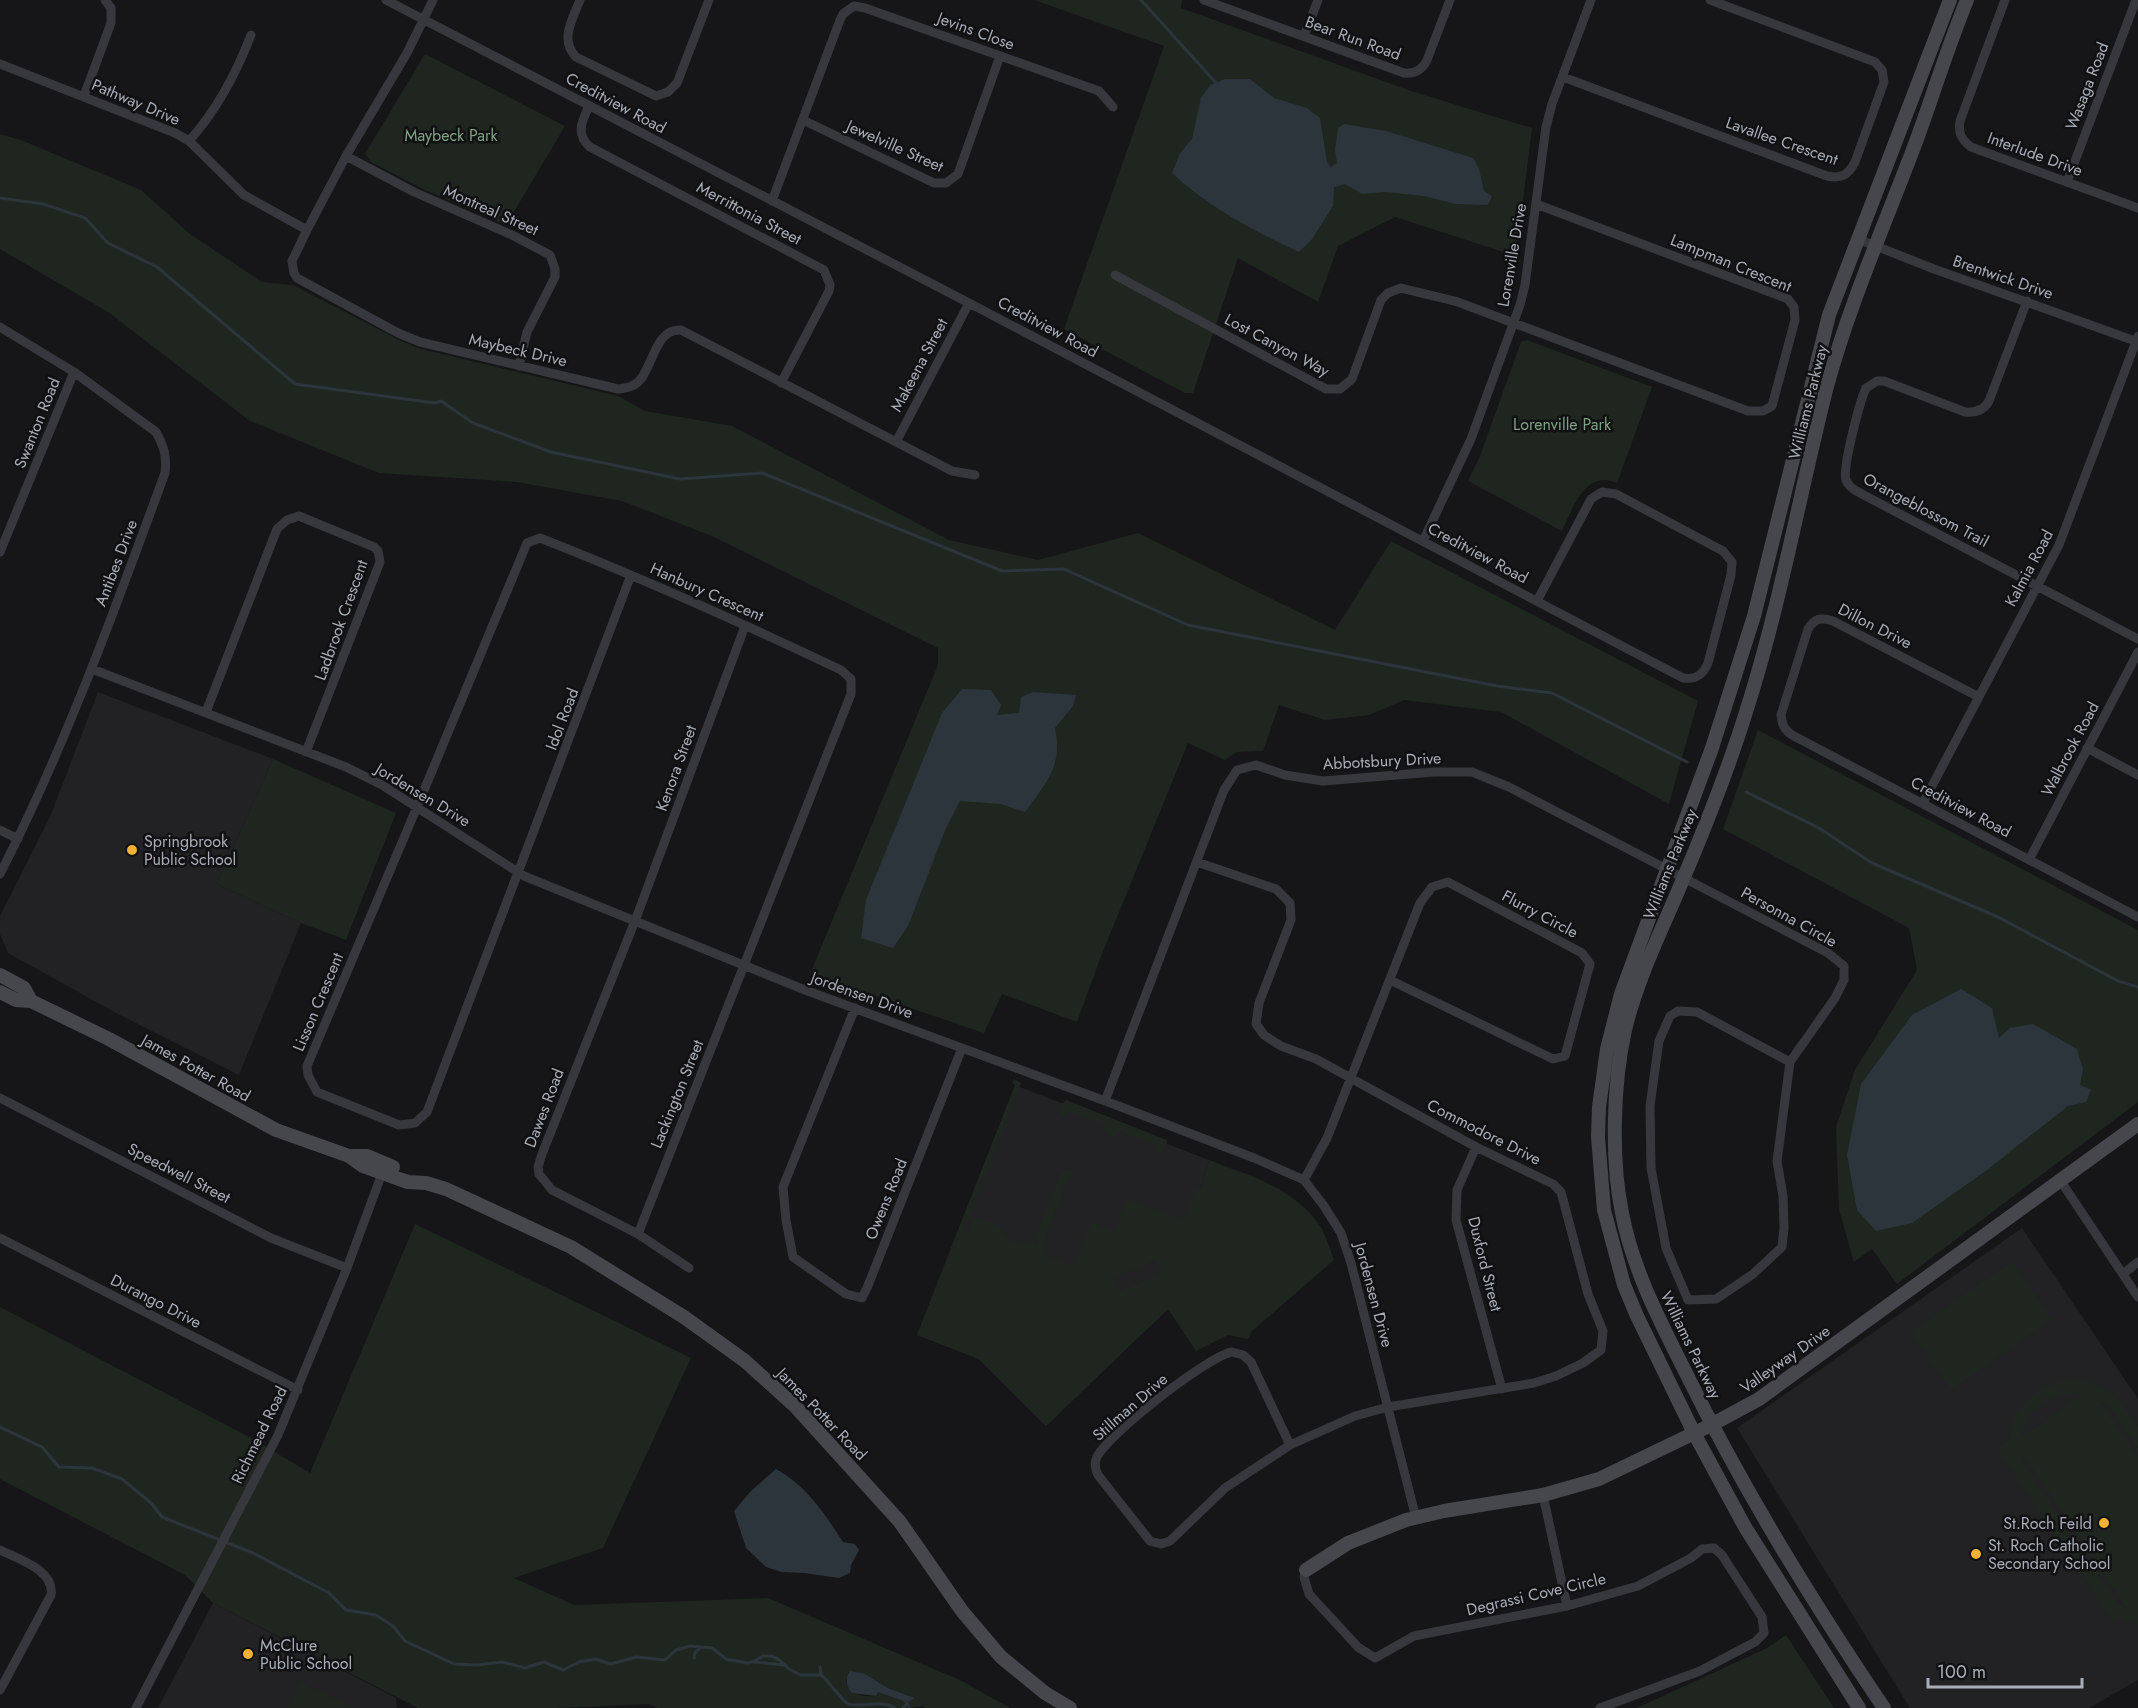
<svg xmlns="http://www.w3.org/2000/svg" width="2138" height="1708" font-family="Jost,sans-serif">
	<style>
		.built { fill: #222225 }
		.green { fill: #1e261f; fill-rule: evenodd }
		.water { fill: #2c353c }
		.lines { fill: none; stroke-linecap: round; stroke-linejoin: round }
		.stream { stroke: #2c353c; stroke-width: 3 }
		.street { stroke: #37383d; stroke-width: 9 }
		.secondary { stroke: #45474d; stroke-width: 14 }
		.poi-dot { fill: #f2b134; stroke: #111113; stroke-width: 2 }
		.labels { text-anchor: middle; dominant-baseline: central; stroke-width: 5; stroke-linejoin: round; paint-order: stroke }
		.street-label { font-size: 16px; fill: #a8adb8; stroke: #111113 }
		.park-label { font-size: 16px; fill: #7fa381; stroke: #111113 }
		.poi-label { font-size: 16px; fill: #a8adb8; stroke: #111113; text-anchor: start }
	</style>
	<rect width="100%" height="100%" fill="#161618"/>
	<path class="built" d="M98,692L273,759L217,884L301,923L239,1075L118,1014L8,953L0,934V916L50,817Z
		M1015,1085L1209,1160L1168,1309L1046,1426L979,1359L917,1335Z
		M2022,1228L2138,1399V1680L2089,1708H1910L1737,1428Z
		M213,1603L396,1698L397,1708H158Z"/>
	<path class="green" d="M1034,0H1182L1181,8L1411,91L1532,128L1516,256L1395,217L1338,246L1318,302L1238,258L1193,393H1185L1064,329L1164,46Z
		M425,54L565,126L506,225L425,190L371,162L365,154Z
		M0,134L21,140L141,190L190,234L262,282L293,285L401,341L421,349L618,396L645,411L732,426L949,540L1038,560L1138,533L1335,630L1391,541L1698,701L1669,804L1501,712L1404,700L1369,715L1325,720L1279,705L1263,751L1237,752L1225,760L1188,743L1100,959L1077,1022L1002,994L984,1033L810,974L938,665V648L714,537L622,501L517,482L379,473L250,421L108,312L0,249Z
		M1527,340L1652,387L1617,483C1585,469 1573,508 1562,531L1468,481L1480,456L1521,342Z
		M1758,730L2138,930V1102L1897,1284L1872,1249L1854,1262L1839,1210L1836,1127L1855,1070L1917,970L1909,928L1723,829Z
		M273,759L396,813L346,940L301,923L217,884Z
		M1014,1079L1021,1083L964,1230L968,1231L974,1216L1000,1226L1011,1242L1014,1240L1026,1244L1027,1240L1037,1246L1039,1241L1034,1239L1060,1174L1065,1169L1073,1171L1067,1185H1065L1062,1192L1064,1193L1058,1210L1055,1209L1053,1216L1055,1217L1051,1227L1049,1226L1046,1233L1048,1234L1042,1248L1048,1250L1046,1256L1073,1266L1091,1222L1114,1231L1127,1199L1183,1220L1196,1187L1201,1189L1209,1160C1251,1176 1297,1189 1322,1229C1327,1239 1330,1250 1334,1260L1252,1331L1248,1339L1228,1335L1196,1351L1168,1309L1046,1426L979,1359L917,1335L1015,1085L1012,1083ZM1156,1260L1161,1275L1118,1291L1113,1278Z
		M1066,1100L1167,1140L1166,1148L1162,1153H1155V1145L1120,1131L1115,1138L1103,1133L1105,1125L1068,1111L1063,1118L1059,1111L1062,1104Z
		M415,1224L691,1358L603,1548L514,1578L574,1605L768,1598L962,1681L1010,1708H925L923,1706L911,1708L908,1702L912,1697L888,1688L865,1674L848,1677L846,1680C849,1695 862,1697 876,1696V1692H878L903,1701L909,1708H657L649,1704L557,1708H418L213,1603L185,1575L0,1479V1307L255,1440L310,1473Z
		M2012,1261L2052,1319L1951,1390L1910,1332Z
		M2064,1380L2084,1381L2103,1387L2119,1399L2138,1427V1448L2111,1409L2099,1400L2138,1457V1625L2120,1618L2113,1622L1996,1448L2009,1439C2011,1405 2035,1389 2064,1380ZM2080,1393L2082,1395L2022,1436C2027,1406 2052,1394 2080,1393ZM2022,1454L2030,1465L2127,1609L2116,1601L2023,1462Z
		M1786,1635L1834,1708H1637L1767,1648Z
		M300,1682L353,1708H287Z"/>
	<path class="water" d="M1225,79H1250L1274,98L1307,108L1320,118L1327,162L1331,167L1337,163L1335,150L1338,128L1344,124L1386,131L1473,158L1479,169L1484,191L1492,196L1488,205L1456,204L1424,196L1386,192L1362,194L1345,184L1334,187L1333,206L1312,239L1299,252C1254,231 1208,207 1172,173L1180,153L1192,139L1201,98L1210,85Z
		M962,689L991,690L1001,705L997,715L1019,713L1021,697L1033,692L1076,695L1073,706L1055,728C1063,767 1046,783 1025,812L1001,804L960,801L946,828L908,926L893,948L861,938L866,900L942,713Z
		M1961,989L1992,1008L1999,1038L2010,1028L2033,1024L2077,1049L2083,1069L2080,1085L2091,1090L2086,1102L2068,1106L1987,1170L1912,1223L1876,1231L1857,1210L1847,1155L1861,1084L1912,1015Z
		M776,1469C807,1486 824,1513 843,1542L855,1544L859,1550L851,1565L850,1573L839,1578L804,1573L782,1572L766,1567L746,1548L734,1511L751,1491Z
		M850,1671L865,1674L888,1688L915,1698L908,1702L911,1708H909L903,1701L878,1692L876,1696L852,1693C846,1686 845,1678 850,1671Z"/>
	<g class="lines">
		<path class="stream" d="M1141,0L1217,84
			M0,198L43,204L85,218L108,243L157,267L295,384L435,403L441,401L473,423L551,452L680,479L762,473L1002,571L1064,569L1188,625L1497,686L1552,693L1687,762
			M1746,792L1819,828L1872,863L1998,917L2118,981L2138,987
			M0,1427L42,1447L59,1467L92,1468L122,1479L151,1503L162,1517L253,1553L329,1593L346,1610L376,1615L393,1626L405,1641L454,1664L478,1665L502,1662L525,1668L544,1662L563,1670L579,1662L595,1659L611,1664L636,1657L665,1660L676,1650L690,1646L712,1648L726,1659L747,1663L753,1662L763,1656H771L778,1659L789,1669L801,1675H821C830,1682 840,1699 848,1704C862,1708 881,1699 895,1708
			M694,1658L695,1653L700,1648
			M754,1662L785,1665
			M820,1667L821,1675
			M903,1708L906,1705"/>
		<path class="street" d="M386,0L969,303L1683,678C1696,680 1703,675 1708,663L1731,575L1732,562L1723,551L1616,494L1602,492L1591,499L1537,601
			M433,0L407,53L346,156L307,230L292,261L294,273L297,278L398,333L420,342L618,389C626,388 634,387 640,380C653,365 656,328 681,330L952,471L975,475
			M580,0C573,18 559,40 576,57L656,96L668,92L677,83L709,0
			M1204,0L1404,73C1415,74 1422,70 1427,60L1450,0
			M2005,0L1960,121C1958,133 1961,139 1971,147L2138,208
			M1304,36L1318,0
			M0,64L175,133L189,141L244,195L307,230
			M1563,77L1827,176C1842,179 1848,175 1855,162L1884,82L1882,70L1875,62L1710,0
			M84,96L111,23V8L105,0
			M589,106C582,121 575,134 590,147L824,270L830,285L829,291L781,383
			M803,120L934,183H946L958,174L1000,56
			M189,141C217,110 236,74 251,35
			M346,156L414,192L512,235L550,255L555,269V277L527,332L519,366
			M2067,182L2136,0
			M772,201L840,20L843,14L854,6L865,8L1099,91L1113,107
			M1858,239L1934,269L2138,342
			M1115,275L1326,389H1340L1352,379L1381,300L1388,293L1401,288L1455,301L1748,411H1763L1772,406L1795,320L1794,307L1788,299L1536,204
			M2027,301L1989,401C1984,410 1975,413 1965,412L1884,381H1877L1866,388C1860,401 1842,468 1846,480C1848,486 1854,490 1860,493L2138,639
			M0,327L74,372L156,432C164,446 167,457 165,473C115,609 66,745 0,874
			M896,442L969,303
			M1423,541L1471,439L1520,305L1525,285L1546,127L1552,104L1591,0
			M0,552L74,372
			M631,575L427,1112L415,1123L399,1125L317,1092L308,1075L307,1066L417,807L527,543L540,538C642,578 742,623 841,670L851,679V694L638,1234
			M92,669L346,767L382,785L524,876L805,990L1116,1105L1254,1158L1304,1180L1324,1206L1341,1233L1351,1263L1416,1518
			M1979,697L1833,621C1821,617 1815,618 1808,629L1781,715C1782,724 1784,730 1792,735L2138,917
			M206,712L277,529L287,520L299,516L374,547L378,551L380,562L306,752
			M2087,748L2138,775
			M1923,803L2059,545L2138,336
			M0,830L18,839
			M2029,860L2138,652
			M1197,862L1276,889L1290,903L1291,920L1259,1003L1256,1024L1264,1035L1281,1046L1316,1059L1476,1147L1553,1184L1561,1192L1588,1294L1603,1331L1601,1350L1583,1363L1556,1376L1534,1383L1388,1407L1355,1416L1290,1445
			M855,1008L783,1187L786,1220L793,1257L846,1294L862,1298L867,1288L962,1048
			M0,1098L271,1238L347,1268
			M1105,1101L1224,790L1237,770L1256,765L1285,775L1323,781L1434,772H1472L1509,787L1828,953L1844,966V980L1835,998L1790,1062L1777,1161L1783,1196L1784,1228L1782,1247L1753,1274L1716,1299L1688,1300L1666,1248L1651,1168L1650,1106L1659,1041L1670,1016L1678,1011L1697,1012L1790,1062
			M1476,1147L1457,1190L1456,1220L1502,1389
			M1304,1180L1327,1138L1420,903L1432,887L1448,882L1582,953L1590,964L1565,1056L1553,1059L1390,980
			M2060,1180L2138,1297
			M0,1238L298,1390
			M689,1268L638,1234L552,1190L539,1174L538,1167L542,1154L635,921L745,626
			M2123,1274L2138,1262
			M1232,1352L1243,1355L1251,1362L1290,1445L1225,1488L1170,1541L1161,1544L1150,1541L1098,1475C1095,1469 1094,1463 1097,1457C1107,1435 1208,1356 1232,1352Z
			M1543,1495L1567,1606
			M0,1550C18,1559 55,1570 51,1595L0,1690
			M1306,1570L1304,1577L1309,1594L1358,1647L1375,1658L1414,1636L1567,1606L1638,1586L1691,1558L1702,1549L1714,1548L1722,1555L1762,1617L1764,1633L1755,1642L1700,1671L1600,1708
			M136,1708L278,1435L347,1268L384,1168"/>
		<path class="secondary" d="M0,975L24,988L31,1001
			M0,992L16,1000L31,1001L109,1039L276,1130L349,1156L363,1166L399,1179L408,1182L426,1183L446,1189L571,1247L684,1317L745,1361L795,1406L900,1522L962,1611L1001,1657L1045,1693L1070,1708
			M349,1156H367L393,1167
			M1306,1570L1348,1543L1406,1520L1444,1511L1543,1495L1599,1479L1711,1425L1759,1399L2138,1124
			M1859,1708L1745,1527L1694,1433L1637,1316L1624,1285L1604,1210L1598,1137L1599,1107L1607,1049L1621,994L1712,748L1754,616L1829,315L1950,0
			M1884,1708C1811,1600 1745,1493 1687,1375C1661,1323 1633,1271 1622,1213C1611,1159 1613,1084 1625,1030C1637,979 1661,932 1681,884C1705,828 1728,770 1746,712C1780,606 1799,497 1826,390C1849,304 1886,222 1917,139C1934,92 1948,46 1967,0"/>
	</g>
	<g class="poi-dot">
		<circle cx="132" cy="850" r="6"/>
		<circle cx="2104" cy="1523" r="6"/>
		<circle cx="1976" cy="1554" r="6"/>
		<circle cx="248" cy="1654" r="6"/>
	</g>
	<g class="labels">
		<g class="street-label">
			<text transform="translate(976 31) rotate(20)">Jevins Close</text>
			<text transform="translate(1353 38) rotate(20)">Bear Run Road</text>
			<text transform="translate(2087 86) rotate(-69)">Wasaga Road</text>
			<text transform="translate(136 102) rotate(23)">Pathway Drive</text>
			<text transform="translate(616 103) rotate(28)">Creditview Road</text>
			<text transform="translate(1782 141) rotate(19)">Lavallee Crescent</text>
			<text transform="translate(895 146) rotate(24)">Jewelville Street</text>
			<text transform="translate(2035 154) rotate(20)">Interlude Drive</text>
			<text transform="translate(491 210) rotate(24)">Montreal Street</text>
			<text transform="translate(749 213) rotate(28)">Merrittonia Street</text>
			<text transform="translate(1512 255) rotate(-80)">Lorenville Drive</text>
			<text transform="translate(1731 263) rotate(22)">Lampman Crescent</text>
			<text transform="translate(2003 277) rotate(19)">Brentwick Drive</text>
			<text transform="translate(1048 327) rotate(28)">Creditview Road</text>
			<text transform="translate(1277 345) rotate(28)">Lost Canyon Way</text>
			<text transform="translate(518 350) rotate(13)">Maybeck Drive</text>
			<text transform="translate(919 365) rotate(-62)">Makeena Street</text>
			<text transform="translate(1808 402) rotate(-76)">Williams Parkway</text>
			<text transform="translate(37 423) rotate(-68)">Swanton Road</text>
			<text transform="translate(1926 510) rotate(28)">Orangeblossom Trail</text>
			<text transform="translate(1478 553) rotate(28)">Creditview Road</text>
			<text transform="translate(116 563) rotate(-69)">Antibes Drive</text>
			<text transform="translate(2029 568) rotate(-62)">Kalmia Road</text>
			<text transform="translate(707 592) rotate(24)">Hanbury Crescent</text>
			<text transform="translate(341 620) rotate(-70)">Ladbrook Crescent</text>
			<text transform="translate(1875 626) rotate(27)">Dillon Drive</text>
			<text transform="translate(562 719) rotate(-69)">Idol Road</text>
			<text transform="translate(2070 749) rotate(-62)">Walbrook Road</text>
			<text transform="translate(1382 761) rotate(-3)">Abbotsbury Drive</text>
			<text transform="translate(676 768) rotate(-70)">Kenora Street</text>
			<text transform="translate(423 795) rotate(31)">Jordensen Drive</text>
			<text transform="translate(1961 807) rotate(28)">Creditview Road</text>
			<text transform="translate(1670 864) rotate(-68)">Williams Parkway</text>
			<text transform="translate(1540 914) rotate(28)">Flurry Circle</text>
			<text transform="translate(1789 917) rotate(29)">Personna Circle</text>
			<text transform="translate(862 995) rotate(20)">Jordensen Drive</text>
			<text transform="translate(318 1002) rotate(-67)">Lisson Crescent</text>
			<text transform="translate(196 1068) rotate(29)">James Potter Road</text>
			<text transform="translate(677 1094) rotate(-68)">Lackington Street</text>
			<text transform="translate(544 1108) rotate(-69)">Dawes Road</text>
			<text transform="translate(1484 1132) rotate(27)">Commodore Drive</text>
			<text transform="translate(179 1173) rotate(27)">Speedwell Street</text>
			<text transform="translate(886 1199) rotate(-68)">Owens Road</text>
			<text transform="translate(1485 1264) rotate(76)">Duxford Street</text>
			<text transform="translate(1374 1295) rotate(75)">Jordensen Drive</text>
			<text transform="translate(156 1301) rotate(27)">Durango Drive</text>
			<text transform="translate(1691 1345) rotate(64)">Williams Parkway</text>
			<text transform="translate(1785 1359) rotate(-35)">Valleyway Drive</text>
			<text transform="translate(1130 1407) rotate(-41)">Stillman Drive</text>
			<text transform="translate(822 1414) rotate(46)">James Potter Road</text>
			<text transform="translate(259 1435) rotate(-64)">Richmead Road</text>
			<text transform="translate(1536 1594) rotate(-13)">Degrassi Cove Circle</text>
		</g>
		<g class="park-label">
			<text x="451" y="135">Maybeck Park</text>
			<text x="1562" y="424">Lorenville Park</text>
		</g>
		<g class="poi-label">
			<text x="144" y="841">Springbrook<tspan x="144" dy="18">Public School</tspan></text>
			<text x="2092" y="1523" text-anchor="end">St.Roch Feild</text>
			<text x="1988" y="1545">St. Roch Catholic<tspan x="1988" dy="18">Secondary School</tspan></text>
			<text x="260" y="1645">McClure<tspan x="260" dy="18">Public School</tspan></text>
		</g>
	</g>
	<path d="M1928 1678v9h154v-9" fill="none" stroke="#a8adb8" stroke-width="3"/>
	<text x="1937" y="1678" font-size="18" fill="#a8adb8" stroke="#111113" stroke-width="4.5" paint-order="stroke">100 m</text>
</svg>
